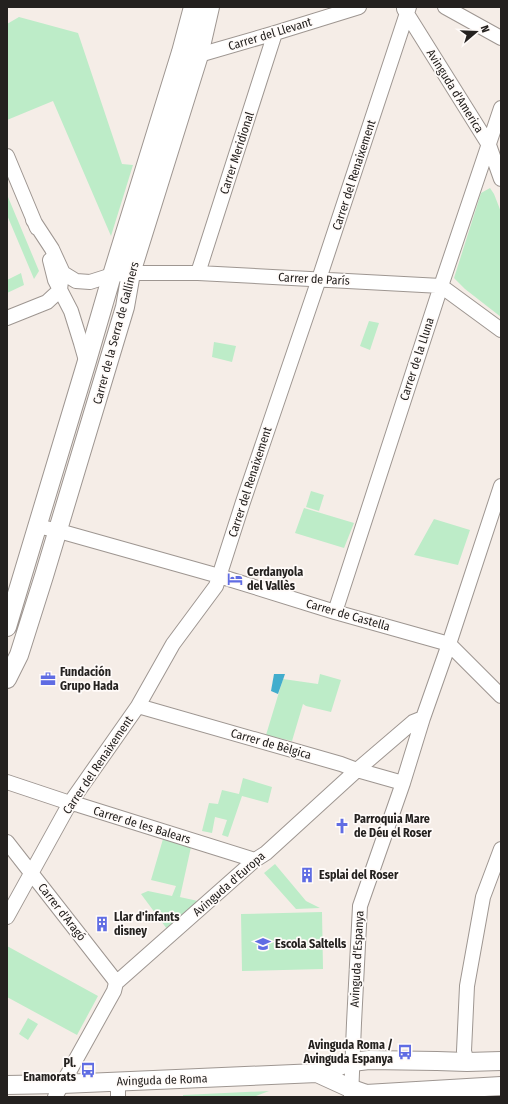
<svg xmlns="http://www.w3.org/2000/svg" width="508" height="1104" font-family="'Fira Sans Condensed',sans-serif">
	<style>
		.green { fill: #bdecc8 }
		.water { fill: #42adcd }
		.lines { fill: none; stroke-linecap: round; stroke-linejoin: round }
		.minor-casing { stroke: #9e9691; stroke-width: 16 }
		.tertiary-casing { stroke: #9e9691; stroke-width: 20 }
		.minor { stroke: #fff; stroke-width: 14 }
		.tertiary { stroke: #fff; stroke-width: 18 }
		.labels { text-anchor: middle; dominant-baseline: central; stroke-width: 3.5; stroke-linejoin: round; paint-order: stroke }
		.street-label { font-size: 12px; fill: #24211f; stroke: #fffbf9 }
		.poi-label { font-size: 12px; font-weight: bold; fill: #24211f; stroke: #fffbf9; text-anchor: start }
	</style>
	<rect width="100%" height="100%" fill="#f5ede7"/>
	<path class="green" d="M19,17L78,33L122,164L133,165L111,236L53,101L7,120V24Z
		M490,188L494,194L501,212V317L465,289L454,278L481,193Z
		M8,197L39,271L34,279L7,215Z
		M21,273L24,285L7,293V280Z
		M369,321L379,323L370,350L360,346Z
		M214,342L236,346L232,362L212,357Z
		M311,491L324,495L319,511L306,507Z
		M304,508L354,523L344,548L295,533Z
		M434,519L470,530L458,565L414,555Z
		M320,674L341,680L331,712L306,706L303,704L292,741L266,735L283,679L318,684Z
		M243,778L272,787L268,803L242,796L228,837L222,835L227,820L215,817L212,833L202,831L209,803L218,804L222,790L239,794Z
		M163,839L191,847L180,897L175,896L198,901L167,929L141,894L148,891L172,896L176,886L151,880Z
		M275,864L306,901L320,908L296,909L264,873Z
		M322,912L323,969L242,971L241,914Z
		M7,946L98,996L77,1035L7,997Z
		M28,1018L38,1024L28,1040L19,1034Z
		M269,1091L253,1097H183V1095Z"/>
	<path class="water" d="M274,674H285L278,694L271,691Z"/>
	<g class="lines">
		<g class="minor-casing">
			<path id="minor" d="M445,7L501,38
				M404,9L489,145L501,179
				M190,54L199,55L275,33L359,7
				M7,156L37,228
				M33,220L52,249L63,273L76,281L90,282L112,275L131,273H198L441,286L501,330
				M50,260L55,280L71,311L81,343L87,364
				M198,273L275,33
				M7,318L47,302L60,290L61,281
				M37,526L59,531L219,576L335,612L449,644L501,696
				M335,612L441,286L501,108
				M138,706L341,764L357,770L403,783
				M7,782L70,803L79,805L255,860
				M7,842L114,979L116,983
				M7,917L70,803L138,706L173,644L216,586L243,502L319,279L409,7
				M467,1062L464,1051L467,986L483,897L501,849
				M55,1097L114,991L116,983L255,860L266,853L357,770L413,722L423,718
				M118,1097V1082
				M351,1097L354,1023L360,906L403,783L423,718L449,644L501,486"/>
		</g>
		<g class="tertiary-casing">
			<path id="tertiary" d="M7,627L87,361L112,275L181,52L193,7
				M7,679L19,655L44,576L125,307L131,273L199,55L210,7
				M317,1073L352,1089L366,1094L501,1086
				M7,1085L62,1084L317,1073L352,1062L369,1060L437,1061L467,1062L501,1061"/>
		</g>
		<use href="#minor" class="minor"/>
		<use href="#tertiary" class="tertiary"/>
	</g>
	<defs>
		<g id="hotel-bare" transform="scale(1.2)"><path d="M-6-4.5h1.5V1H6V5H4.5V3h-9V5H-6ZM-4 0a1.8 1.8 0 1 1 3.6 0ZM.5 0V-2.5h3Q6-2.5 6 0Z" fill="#5f6ce3" stroke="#fffbf9" stroke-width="2.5" paint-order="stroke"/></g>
		<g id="office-bare" transform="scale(1.2)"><path d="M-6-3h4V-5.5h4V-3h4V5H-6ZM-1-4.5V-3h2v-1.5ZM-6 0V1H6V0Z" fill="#5f6ce3" stroke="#fffbf9" stroke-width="2.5" paint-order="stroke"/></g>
		<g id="church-bare" transform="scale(1.2)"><path d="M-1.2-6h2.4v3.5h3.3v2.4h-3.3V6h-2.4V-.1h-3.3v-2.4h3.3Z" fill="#5f6ce3" stroke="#fffbf9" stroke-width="2.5" paint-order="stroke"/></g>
		<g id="building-bare" transform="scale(1.2)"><path d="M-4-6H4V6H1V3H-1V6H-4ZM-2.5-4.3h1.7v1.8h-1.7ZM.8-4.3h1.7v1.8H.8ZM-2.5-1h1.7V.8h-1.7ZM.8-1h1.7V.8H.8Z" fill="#5f6ce3" stroke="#fffbf9" stroke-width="2.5" paint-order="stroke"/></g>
		<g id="school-bare" transform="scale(1.2)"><path d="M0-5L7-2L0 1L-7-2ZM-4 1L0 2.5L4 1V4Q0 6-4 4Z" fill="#5f6ce3" stroke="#fffbf9" stroke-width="2.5" paint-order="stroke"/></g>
		<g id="bus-bare" transform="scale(1.2)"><path d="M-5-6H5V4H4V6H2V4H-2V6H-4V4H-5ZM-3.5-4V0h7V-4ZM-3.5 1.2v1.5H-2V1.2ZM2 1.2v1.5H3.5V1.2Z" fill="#5f6ce3" stroke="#fffbf9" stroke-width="2.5" paint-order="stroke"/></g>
	</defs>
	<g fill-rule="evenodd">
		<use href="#hotel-bare" x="235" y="579"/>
		<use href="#office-bare" x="48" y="679"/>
		<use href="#church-bare" x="342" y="826"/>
		<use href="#building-bare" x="307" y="875"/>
		<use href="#building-bare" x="102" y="924"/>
		<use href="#school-bare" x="263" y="944"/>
		<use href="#bus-bare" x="405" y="1052"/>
		<use href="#bus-bare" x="88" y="1070"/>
	</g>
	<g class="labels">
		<g class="street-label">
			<text transform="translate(270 34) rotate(-17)">Carrer del Llevant</text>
			<text transform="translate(455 91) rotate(58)">Avinguda d'America</text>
			<text transform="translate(237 153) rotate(-72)">Carrer Meridional</text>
			<text transform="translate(354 175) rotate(-72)">Carrer del Renaixement</text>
			<text transform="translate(314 279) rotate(3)">Carrer de París</text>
			<text transform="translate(116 333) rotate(-75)">Carrer de la Serra de Galliners</text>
			<text transform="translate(417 359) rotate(-72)">Carrer de la Lluna</text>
			<text transform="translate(250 482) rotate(-72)">Carrer del Renaixement</text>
			<text transform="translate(348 615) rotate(16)">Carrer de Castella</text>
			<text transform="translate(271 744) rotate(16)">Carrer de Bèlgica</text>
			<text transform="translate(98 765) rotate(-56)">Carrer del Renaixement</text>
			<text transform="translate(142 825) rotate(17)">Carrer de les Balears</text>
			<text transform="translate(229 884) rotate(-41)">Avinguda d'Europa</text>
			<text transform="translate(62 912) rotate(52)">Carrer d'Aragó</text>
			<text transform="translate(357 959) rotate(-87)">Avinguda d'Espanya</text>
			<text transform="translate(162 1080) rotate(-2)">Avinguda de Roma</text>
		</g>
		<g class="poi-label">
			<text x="247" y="572">Cerdanyola<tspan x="247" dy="14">del Vallès</tspan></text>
			<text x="60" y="672">Fundación<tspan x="60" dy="14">Grupo Hada</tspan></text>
			<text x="354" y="819">Parroquia Mare<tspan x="354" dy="14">de Déu el Roser</tspan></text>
			<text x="319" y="875">Esplai del Roser</text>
			<text x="114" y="917">Llar d'infants<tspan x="114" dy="14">disney</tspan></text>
			<text x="275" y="944">Escola Saltells</text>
			<text x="393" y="1045" text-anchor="end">Avinguda Roma /<tspan x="393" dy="14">Avinguda Espanya</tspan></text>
			<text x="76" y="1063" text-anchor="end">Pl.<tspan x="76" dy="14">Enamorats</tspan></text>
		</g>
	</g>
	<rect width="508" height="1104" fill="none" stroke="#24211f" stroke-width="16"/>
	<g transform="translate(476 32) rotate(71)" stroke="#fffbf9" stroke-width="3" paint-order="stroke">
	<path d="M0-3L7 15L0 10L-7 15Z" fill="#24211f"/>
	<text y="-6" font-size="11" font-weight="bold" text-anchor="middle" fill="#24211f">N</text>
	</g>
</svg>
